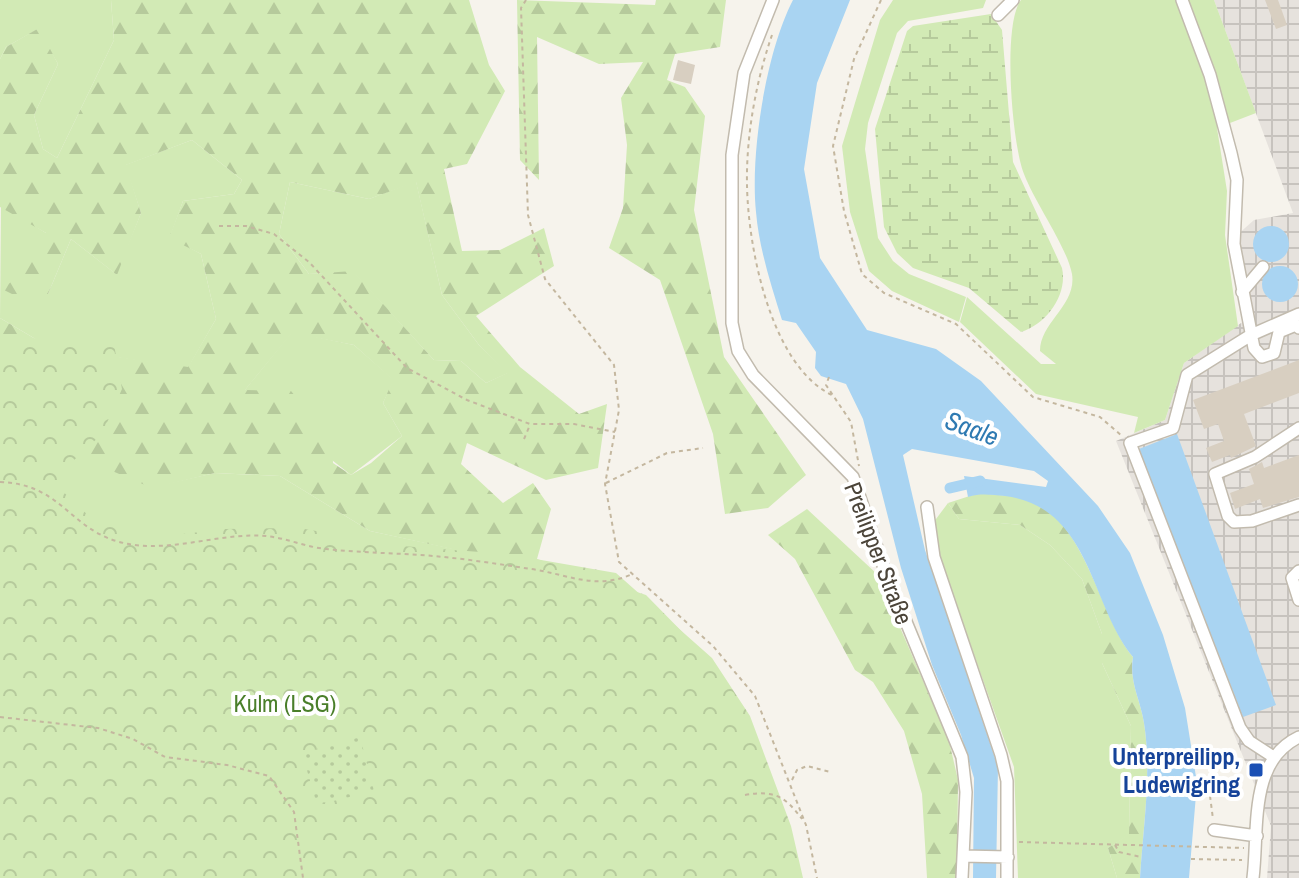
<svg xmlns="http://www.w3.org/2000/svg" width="1299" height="878" font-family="'Archivo Narrow',sans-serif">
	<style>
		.industrial { fill: url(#industrial-grid) }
		.grass { fill: #d2eab5 }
		.forest { fill: url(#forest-firs); fill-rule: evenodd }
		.wetland { fill: url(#wetland-marsh) }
		.park { fill: url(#park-crowns) }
		.garden { fill: url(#garden-dots) }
		.water { fill: #a9d4f2 }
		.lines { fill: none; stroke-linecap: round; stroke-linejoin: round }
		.canal { stroke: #a9d4f2; stroke-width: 11 }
		.building { fill: #d8cfc1 }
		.minor-casing { stroke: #c2bbae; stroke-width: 14 }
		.path { stroke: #c4b79f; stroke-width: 2; stroke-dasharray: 4 4; stroke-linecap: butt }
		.minor { stroke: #fff; stroke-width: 11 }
		.transit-dot { fill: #1a4fb4; stroke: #fff; stroke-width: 3 }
		.labels { text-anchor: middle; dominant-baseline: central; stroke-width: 8; stroke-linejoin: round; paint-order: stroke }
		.street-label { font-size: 24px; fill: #4b4439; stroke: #fff }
		.park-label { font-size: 24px; fill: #4a7f2a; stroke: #fff }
		.transit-label { font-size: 24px; font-weight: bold; fill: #164399; stroke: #fff; text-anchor: end }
		.water-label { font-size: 26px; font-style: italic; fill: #2e7ab2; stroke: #fff }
	</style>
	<defs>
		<pattern id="industrial-grid" width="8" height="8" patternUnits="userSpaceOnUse" patternTransform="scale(2)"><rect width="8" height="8" fill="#e6e2dd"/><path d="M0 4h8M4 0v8" fill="none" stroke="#c7c3be"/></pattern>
		<pattern id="forest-firs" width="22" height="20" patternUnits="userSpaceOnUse" patternTransform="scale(2)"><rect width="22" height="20" fill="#d2eab5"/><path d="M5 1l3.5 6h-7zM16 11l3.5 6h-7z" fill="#b6ca9c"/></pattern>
		<pattern id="wetland-marsh" width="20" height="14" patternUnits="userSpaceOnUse" patternTransform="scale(2)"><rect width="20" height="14" fill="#d2eab5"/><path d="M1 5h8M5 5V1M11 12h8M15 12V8" fill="none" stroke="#b6ca9c"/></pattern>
		<pattern id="park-crowns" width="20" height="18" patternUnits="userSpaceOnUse" patternTransform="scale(2)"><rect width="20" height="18" fill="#d2eab5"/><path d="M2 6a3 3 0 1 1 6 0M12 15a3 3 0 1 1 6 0" fill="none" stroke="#b6ca9c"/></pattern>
		<pattern id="garden-dots" width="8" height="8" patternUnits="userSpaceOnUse" patternTransform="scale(2)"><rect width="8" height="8" fill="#d2eab5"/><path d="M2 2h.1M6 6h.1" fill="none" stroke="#b6ca9c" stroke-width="1.8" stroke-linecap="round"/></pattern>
	</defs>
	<rect width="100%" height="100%" fill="#f6f3ec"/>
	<path class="industrial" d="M1214,0H1299V878H1267L1271,826L1116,441L1165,420L1184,363L1251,316L1236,236L1254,220L1293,213Z"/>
	<path class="grass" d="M0,0H111L114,40L57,158L43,149L34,115L58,64L38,29L6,47L0,59Z
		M893,0H986L983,8L908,21L897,33L868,123L865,149L878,238L893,261L909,274L966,297L959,322L892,291L869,271L850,212L842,146L880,20Z
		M1021,0H1214L1256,113L1217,128L1227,191L1225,235L1238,326L1184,363L1165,420L1134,433L1138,417L1036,394L960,322L967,297L1041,364H1056L1040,351C1040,322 1077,305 1072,274C1067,247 1035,203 1024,174C1012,145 1002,24 1021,0Z
		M192,140L242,180L234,194L183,201L170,237L201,254L216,319L188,368L49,347L0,318L1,205L46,233L48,294L71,239L116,274L141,213L125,165Z
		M416,181L442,295L479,345L508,373L486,383L461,361L434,360L353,272L309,274L279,234L290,182L369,199Z
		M292,332L354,345L394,380L383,403L402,436L351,475L244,391Z
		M0,423H10L152,487L215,473L280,476L370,531L454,549L429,559L109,547Z
		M948,503L959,519L1020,525L1050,545L1082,579L1102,634V663L1131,726L1129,835L1108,848L1117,878H1018L1014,767L937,551L933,523Z"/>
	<path class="forest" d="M111,0H469L489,65L505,91L467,164L444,169L462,251L500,250L544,228L554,266L476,316L520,367L579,414L607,404L598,468L546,480L467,443L461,464L503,503L533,483L551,509L537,559L646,595L699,649L396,878H0L429,559L452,549L370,531L280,476L215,473L152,488L0,423V318L49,347L188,367L216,319L201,254L169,238L183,201L234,194L242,180L192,140L126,165L141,213L117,275L71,239L48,294L24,300L2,289L21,274L9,260L46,233L0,207V59L6,47L39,28L58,64L34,115L43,149L57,158L114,40ZM290,182L369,199L416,182L442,295L479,345L507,373L486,383L461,361L434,360L353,271L309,274L279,234ZM292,333L354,345L393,380L383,403L402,436L371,463L351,475L333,463L332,441L291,391L245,390Z
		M517,0L655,5L656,0H726L720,47L675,54L667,80L685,87L705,116L694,210L724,357L806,475L768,508L725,514L713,434L660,280L609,248L623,208L627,145L621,98L643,62L599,64L537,37L539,180L520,160Z
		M979,493C993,495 1009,495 1023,498C1087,517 1097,613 1133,657C1129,682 1140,698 1144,723C1152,773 1143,828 1140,878H1117L1108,848L1129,834L1131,726L1102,663V634L1082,579L1050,545L1020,525L959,519L948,503Z
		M807,509L877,574L949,741L958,780L957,878H927L922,794L904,731L873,682L855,670L795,559L768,535Z"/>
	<path class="wetland" d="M991,14L1002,30L1013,162L1062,268C1068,294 1047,324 1021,332L969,288L913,268L897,253L884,227L875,129L907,31L913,26Z"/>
	<path class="park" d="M0,338L113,339L122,389L102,434L59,474L56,485L91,518L149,538L225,529L299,528L402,546L506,554L616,573L712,658L750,716L791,826L803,878H0Z"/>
	<path class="garden" d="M360,737L374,791L317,805L302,753Z"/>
	<path class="water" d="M793,0H850L817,83L804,169L820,258L867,330L936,349L981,381L1098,506L1130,553L1163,635L1185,708L1197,783L1189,878H1140C1143,828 1152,773 1144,723C1140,698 1129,682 1133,657C1090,605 1091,507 1005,496C991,495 981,493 968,497L964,476L1046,487L1048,481L1034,471L912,449L903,455L925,550L998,767L996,878H973L974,778L961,735L932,665L901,568L863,419L846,384L821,376L815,368L816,352L796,323L782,320C771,285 759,248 756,212C750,153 766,52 793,0Z
		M1253 244a18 18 0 1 1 36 0a18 18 0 1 1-36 0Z
		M1262 284a18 18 0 1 1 36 0a18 18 0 1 1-36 0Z
		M1177,434L1276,705L1243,717L1139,449Z"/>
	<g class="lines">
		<path class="canal" d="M950,488L980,481"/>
	</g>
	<path class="building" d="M1265,0H1278L1287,25L1276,29Z
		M678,60L695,65L691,84L673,80Z
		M1299,360V393L1244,414L1256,446L1231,458L1230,455L1212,462L1206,448L1224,441L1218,424L1204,429L1193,400Z
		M1299,455V497L1263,508L1260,499L1235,509L1230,493L1254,484L1249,469L1262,462L1264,468Z"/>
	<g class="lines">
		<g class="minor-casing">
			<path id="minor" d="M773,0L744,73L732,155V323L738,351L753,375L853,477L885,571L962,757L966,792L962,878
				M1182,0L1210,75L1231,153L1237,180L1234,244L1254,348L1262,357L1274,353L1279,332L1296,325L1299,328
				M998,15L1013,0
				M1242,292L1263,267
				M1299,428L1255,457L1215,474L1228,516L1234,522L1252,521L1299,505
				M927,507L934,557L1001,755L1007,781V878
				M1299,571L1292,578L1299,600
				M1272,756L1249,741L1240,728L1130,443L1173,428L1187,375L1251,335L1299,314
				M1214,830L1257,836
				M963,856L1008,857
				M1253,878C1259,830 1248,761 1299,737"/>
		</g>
		<path class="path" d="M526,0L521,8L528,215L545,279L614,365L619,410L605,484L619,562L713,646L755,696L806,825L817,878
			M881,0L854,59L833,146L844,211L862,274L884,293L956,324L1033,397L1100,417L1122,436
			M772,35C756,81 746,136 747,185C748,248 771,368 834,396
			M219,226H246L274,234L309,262L407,368L467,400L530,424H574L615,432
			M829,377L826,385L851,422L859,466
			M524,439L530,425
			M0,482C60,484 68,526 116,541C166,556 216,532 266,536C286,538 306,547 326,549C362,553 398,553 434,556C466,559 499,564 531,569C566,574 595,590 630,575
			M606,483L667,453L703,448
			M0,717L98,728L133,739L165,757L227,765L269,776L294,812L303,878
			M1254,773L1257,761
			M792,780L797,770L807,766L830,772
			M745,795C774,790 785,796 802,819
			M1210,796L1213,819
			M1019,842L1244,848
			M1115,845L1119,852L1141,857
			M1191,859L1242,860"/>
		<use href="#minor" class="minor"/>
	</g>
	<rect class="transit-dot" x="1248" y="762" width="16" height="16" rx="4"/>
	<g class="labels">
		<g class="street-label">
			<text transform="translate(879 553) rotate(69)">Preilipper Straße</text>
		</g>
		<g class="park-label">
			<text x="285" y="703">Kulm (LSG)</text>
		</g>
		<g class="transit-label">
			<text x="1240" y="756">Unterpreilipp,<tspan x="1240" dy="28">Ludewigring</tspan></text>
		</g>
		<g class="water-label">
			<text transform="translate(972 428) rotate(20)">Saale</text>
		</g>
	</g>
</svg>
